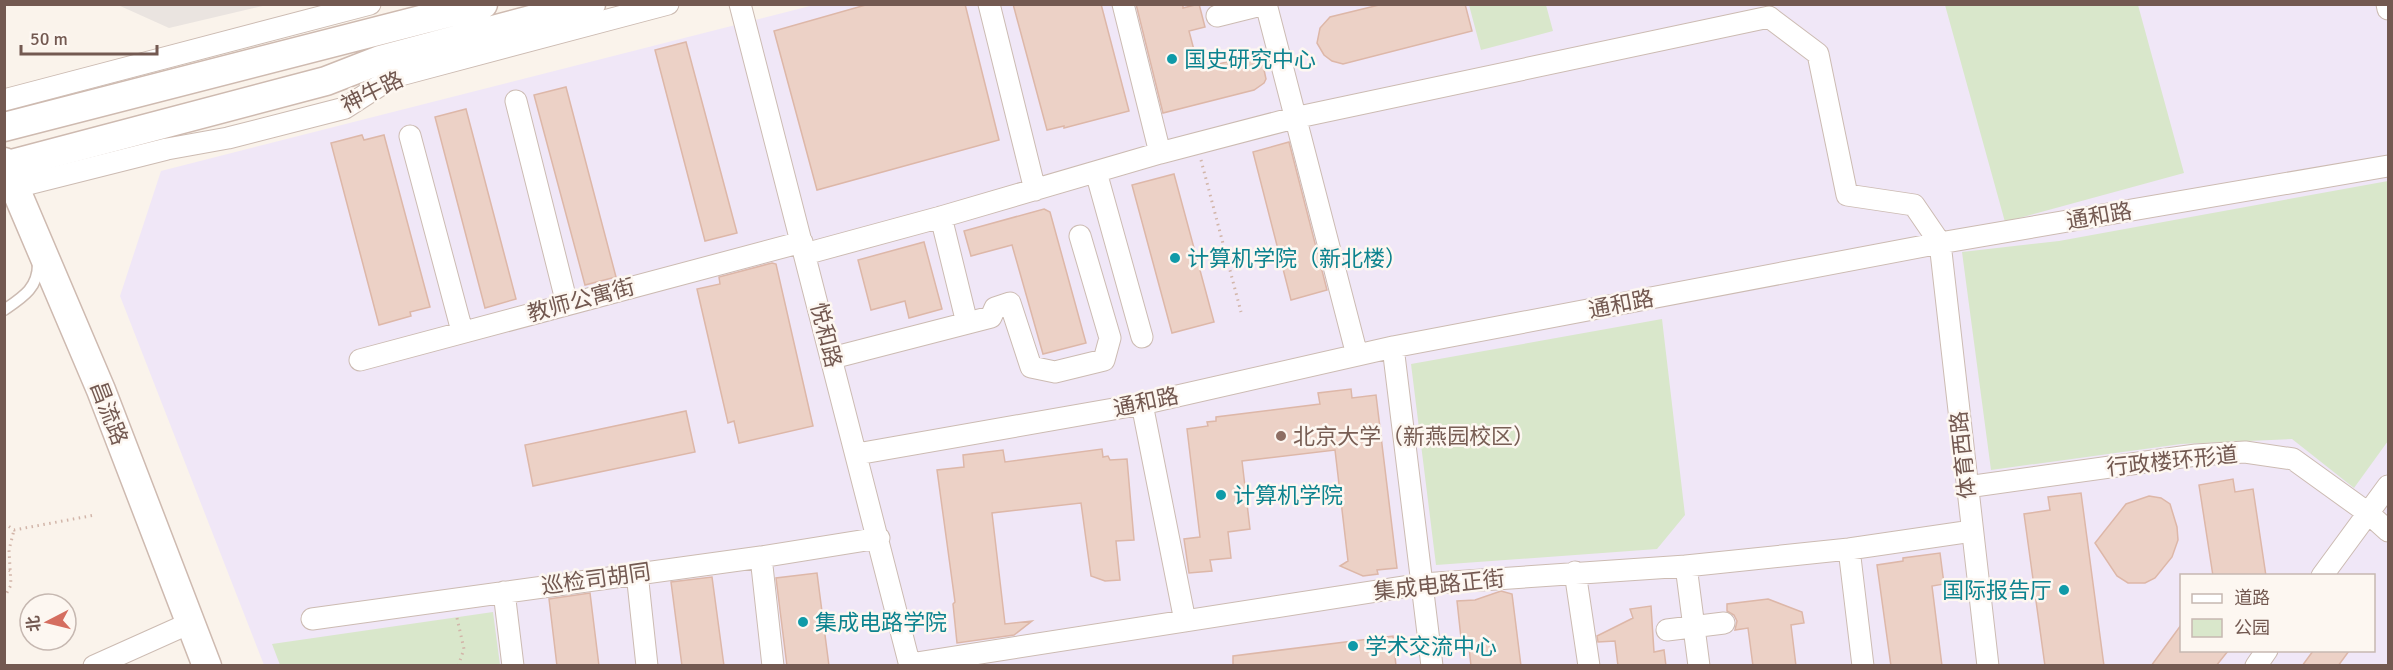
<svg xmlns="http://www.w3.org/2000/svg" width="2393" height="670" font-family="Signika,'Noto Sans SC',sans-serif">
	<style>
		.industrial { fill: #eae4e0 }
		.education { fill: #f0e7f7; fill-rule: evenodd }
		.green { fill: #d9e7cb }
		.building { fill: #ecd1c6; stroke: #ddb7a8; stroke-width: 1.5 }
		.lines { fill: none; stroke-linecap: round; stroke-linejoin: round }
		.lane-casing { stroke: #ccbbb2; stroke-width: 13 }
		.street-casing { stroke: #ccbbb2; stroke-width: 23 }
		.secondary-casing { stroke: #cebab0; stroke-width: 31 }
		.path { stroke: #d2b5a9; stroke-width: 3; stroke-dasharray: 1.5 4.5; stroke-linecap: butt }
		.lane { stroke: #fff; stroke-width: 10 }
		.street { stroke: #fff; stroke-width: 21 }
		.secondary { stroke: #fff; stroke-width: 28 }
		.culture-dot { fill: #0f9aa8; stroke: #fdf7f1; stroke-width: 2 }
		.education-dot { fill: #8d6e63; stroke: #fdf7f1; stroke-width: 2 }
		.labels { text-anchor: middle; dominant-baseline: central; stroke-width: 5; stroke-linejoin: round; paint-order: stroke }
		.culture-label { font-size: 22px; fill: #0d838f; stroke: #fdf7f1; text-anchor: start }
		.street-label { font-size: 22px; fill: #735951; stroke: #fdf7f1 }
		.education-label { font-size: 22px; fill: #785e54; stroke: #fdf7f1; text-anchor: start }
	</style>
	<rect width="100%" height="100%" fill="#faf3eb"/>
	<path class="industrial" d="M118,5V4L267,5L169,28Z"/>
	<path class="education" d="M814,5H2388V665H264L120,296L161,171ZM2182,576H2374V650H2182Z"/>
	<path class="green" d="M1469,5H1546L1553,31L1481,50Z
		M1945,5H2138L2184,173L2005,222Z
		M2388,181V441L2354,488L2292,439L2181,444L1991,470L1962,252L2059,241Z
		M1662,319L1685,515L1657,549L1436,565L1411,364Z
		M493,612L500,665H280L272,644Z"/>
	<path class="building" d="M869,4H965L999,140L817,190L774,31Z
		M1013,4H1101L1129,111L1064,128V126L1047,130Z
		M1136,4H1183V8L1199,4L1205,27L1189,31L1199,69L1246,57L1255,58L1263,65L1266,79L1264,83L1254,90L1163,113Z
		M1383,4H1465L1472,31L1343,64L1332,61L1324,55L1317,43L1320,28L1330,17Z
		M686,42L737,233L705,241L655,50Z
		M566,87L616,277L585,285L534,95Z
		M466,109L516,299L485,308L435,117Z
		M362,135L364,140L384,135L430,307L410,312L411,316L379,325L331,143Z
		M1289,142L1327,290L1291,300L1253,152Z
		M1174,174L1214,322L1172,333L1132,185Z
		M1044,209L1050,212L1086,343L1043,354L1012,245L971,256L964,231Z
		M924,242L942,309L909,318L905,301L871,310L858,260Z
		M772,263L776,264L813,426L739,443L734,421L728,423L697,289L720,284L719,277Z
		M1351,389L1352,398L1376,395L1397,568L1377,570L1378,574L1363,576L1340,566L1348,561L1335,450L1242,461L1250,529L1228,532L1231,558L1210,560L1212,571L1189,573L1184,539L1200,537L1187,429L1208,426L1207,422L1216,421V417L1320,404L1318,393Z
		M686,411L695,452L533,486L525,445Z
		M1102,449L1103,457L1108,456L1110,460L1127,459L1134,540L1116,541L1120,580L1105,581L1091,576L1081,503L992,513L1005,624L1032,621L1014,635L957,643L953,604L955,602L937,470L964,467L963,455L1003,450L1005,462Z
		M2233,479L2235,492L2253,489L2266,576H2213L2199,485Z
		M2081,493L2104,666H2045L2024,514L2050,510L2048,497Z
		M2149,496L2161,498L2170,504L2177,527L2178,540L2172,557L2155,578L2145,583H2128L2117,576L2095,543L2126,504Z
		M1940,553L1944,584L1932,586L1942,666H1891L1877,565L1903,561V558Z
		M817,573L829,666H787L776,578Z
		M712,577L724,666H682L671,582Z
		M1501,591L1512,594L1521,666H1471L1468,638H1461L1457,601L1475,600Z
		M590,593L599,666H557L549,599Z
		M1768,599L1802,612L1804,623L1791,625L1796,666H1753L1748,628L1735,630L1737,621L1734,615L1727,611V604Z
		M1651,606L1654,652L1664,650L1666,666H1618L1615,641L1598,642L1597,636L1633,618L1630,609Z
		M2181,625V651H2228L2216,666H2151Z
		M1393,636L1396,666H1233V656Z
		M2313,651H2349L2338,666H2302Z"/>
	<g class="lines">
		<g class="lane-casing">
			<path id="lane" d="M4,310C23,297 38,288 38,264"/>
		</g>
		<g class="street-casing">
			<path id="street" d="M740,4L910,666
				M989,4L1035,190
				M1123,4L1160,153
				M1266,4L1357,355
				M2387,4L2388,9
				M1217,16L1265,4
				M4,100L370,4
				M516,101L567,304
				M410,136L462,331
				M1096,172L1142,337
				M4,190L167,149L228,138L345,108L393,77L668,4
				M941,217L967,323
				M805,254L941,217L1160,153L1294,118L1769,17L1818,54L1847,195L1914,205L1940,243L1988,666
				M1393,347L1432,666
				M832,358L991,317L995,308L1010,303L1031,367L1055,372L1104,360L1110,338L1080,236
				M360,360L802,242
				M1142,404L1185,621
				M857,454L1142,404L1393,347L1940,243L2388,166
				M1967,487L2196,455L2245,452L2293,459L2368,513L2388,531
				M1849,549L1863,666
				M761,557L773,666
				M1686,566L1699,666
				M1575,572L1589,666
				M637,573L647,666
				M2322,576L2388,486
				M504,592L513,666
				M312,619L761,557L879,538
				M1667,630L1724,623
				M910,664L1422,584L1686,566L1849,549L1972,531
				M94,666L190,623
				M2256,666L2267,650"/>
		</g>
		<g class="secondary-casing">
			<path id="secondary" d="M4,127L483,4
				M4,162L101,390L207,666
				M4,166L326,81L380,60L591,4"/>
		</g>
		<path class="path" d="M1201,160L1241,312
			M4,523L14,530L95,515
			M4,567L10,571
			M4,598L11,585L9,550L14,530
			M457,618L464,649L458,666"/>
		<use href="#lane" class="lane"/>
		<use href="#street" class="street"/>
		<use href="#secondary" class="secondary"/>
	</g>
	<g class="culture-dot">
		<circle cx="1172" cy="59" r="6"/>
		<circle cx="1175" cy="258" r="6"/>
		<circle cx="1221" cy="495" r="6"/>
		<circle cx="2064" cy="590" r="6"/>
		<circle cx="803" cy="622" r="6"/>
		<circle cx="1353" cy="646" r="6"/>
	</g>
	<circle class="education-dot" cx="1281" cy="436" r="6"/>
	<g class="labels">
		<g class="culture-label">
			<text x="1184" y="59">国史研究中心</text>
			<text x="1187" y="258">计算机学院（新北楼）</text>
			<text x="1233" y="495">计算机学院</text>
			<text x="2052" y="590" text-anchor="end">国际报告厅</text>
			<text x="815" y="622">集成电路学院</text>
			<text x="1365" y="646">学术交流中心</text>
		</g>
		<g class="street-label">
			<text transform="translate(372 92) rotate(-26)">神牛路</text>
			<text transform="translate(2099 216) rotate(-10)">通和路</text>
			<text transform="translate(581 300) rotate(-15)">教师公寓街</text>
			<text transform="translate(1621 304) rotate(-11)">通和路</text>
			<text transform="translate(826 335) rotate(76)">悦和路</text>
			<text transform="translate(1146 402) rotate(-12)">通和路</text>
			<text transform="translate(109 413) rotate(69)">昌流路</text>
			<text transform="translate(1963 455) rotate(-96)">体育西路</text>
			<text transform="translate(2172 461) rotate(-6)">行政楼环形道</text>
			<text transform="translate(596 579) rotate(-8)">巡检司胡同</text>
			<text transform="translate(1439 585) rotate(-6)">集成电路正街</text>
		</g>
		<g class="education-label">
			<text x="1293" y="436">北京大学（新燕园校区）</text>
		</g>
	</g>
	<rect width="2393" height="670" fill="none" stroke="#735951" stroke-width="12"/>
	<rect x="2180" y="574" width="195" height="78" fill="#fdf7f1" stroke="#c6b8b1" stroke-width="1.5"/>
	<rect x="2192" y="594" width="30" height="9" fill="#ffffff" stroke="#c6b8b1" stroke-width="1.5"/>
	<text x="2234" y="604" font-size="18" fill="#735951">道路</text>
	<rect x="2192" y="619" width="30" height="18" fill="#d9e7cb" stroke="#c6b8b1" stroke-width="1.5"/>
	<text x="2234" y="634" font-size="18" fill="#735951">公园</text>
	<g transform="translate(48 622) rotate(263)"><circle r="28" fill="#fdf7f1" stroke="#c6b8b1" stroke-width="1.5"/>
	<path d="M0-4.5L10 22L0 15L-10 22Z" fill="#d56e60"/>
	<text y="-9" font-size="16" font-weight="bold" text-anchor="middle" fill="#735951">北</text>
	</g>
	<path d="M21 45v9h136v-9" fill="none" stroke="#735951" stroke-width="3"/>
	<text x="30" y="45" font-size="18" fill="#735951" stroke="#fdf7f1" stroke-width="4.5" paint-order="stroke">50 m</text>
</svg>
